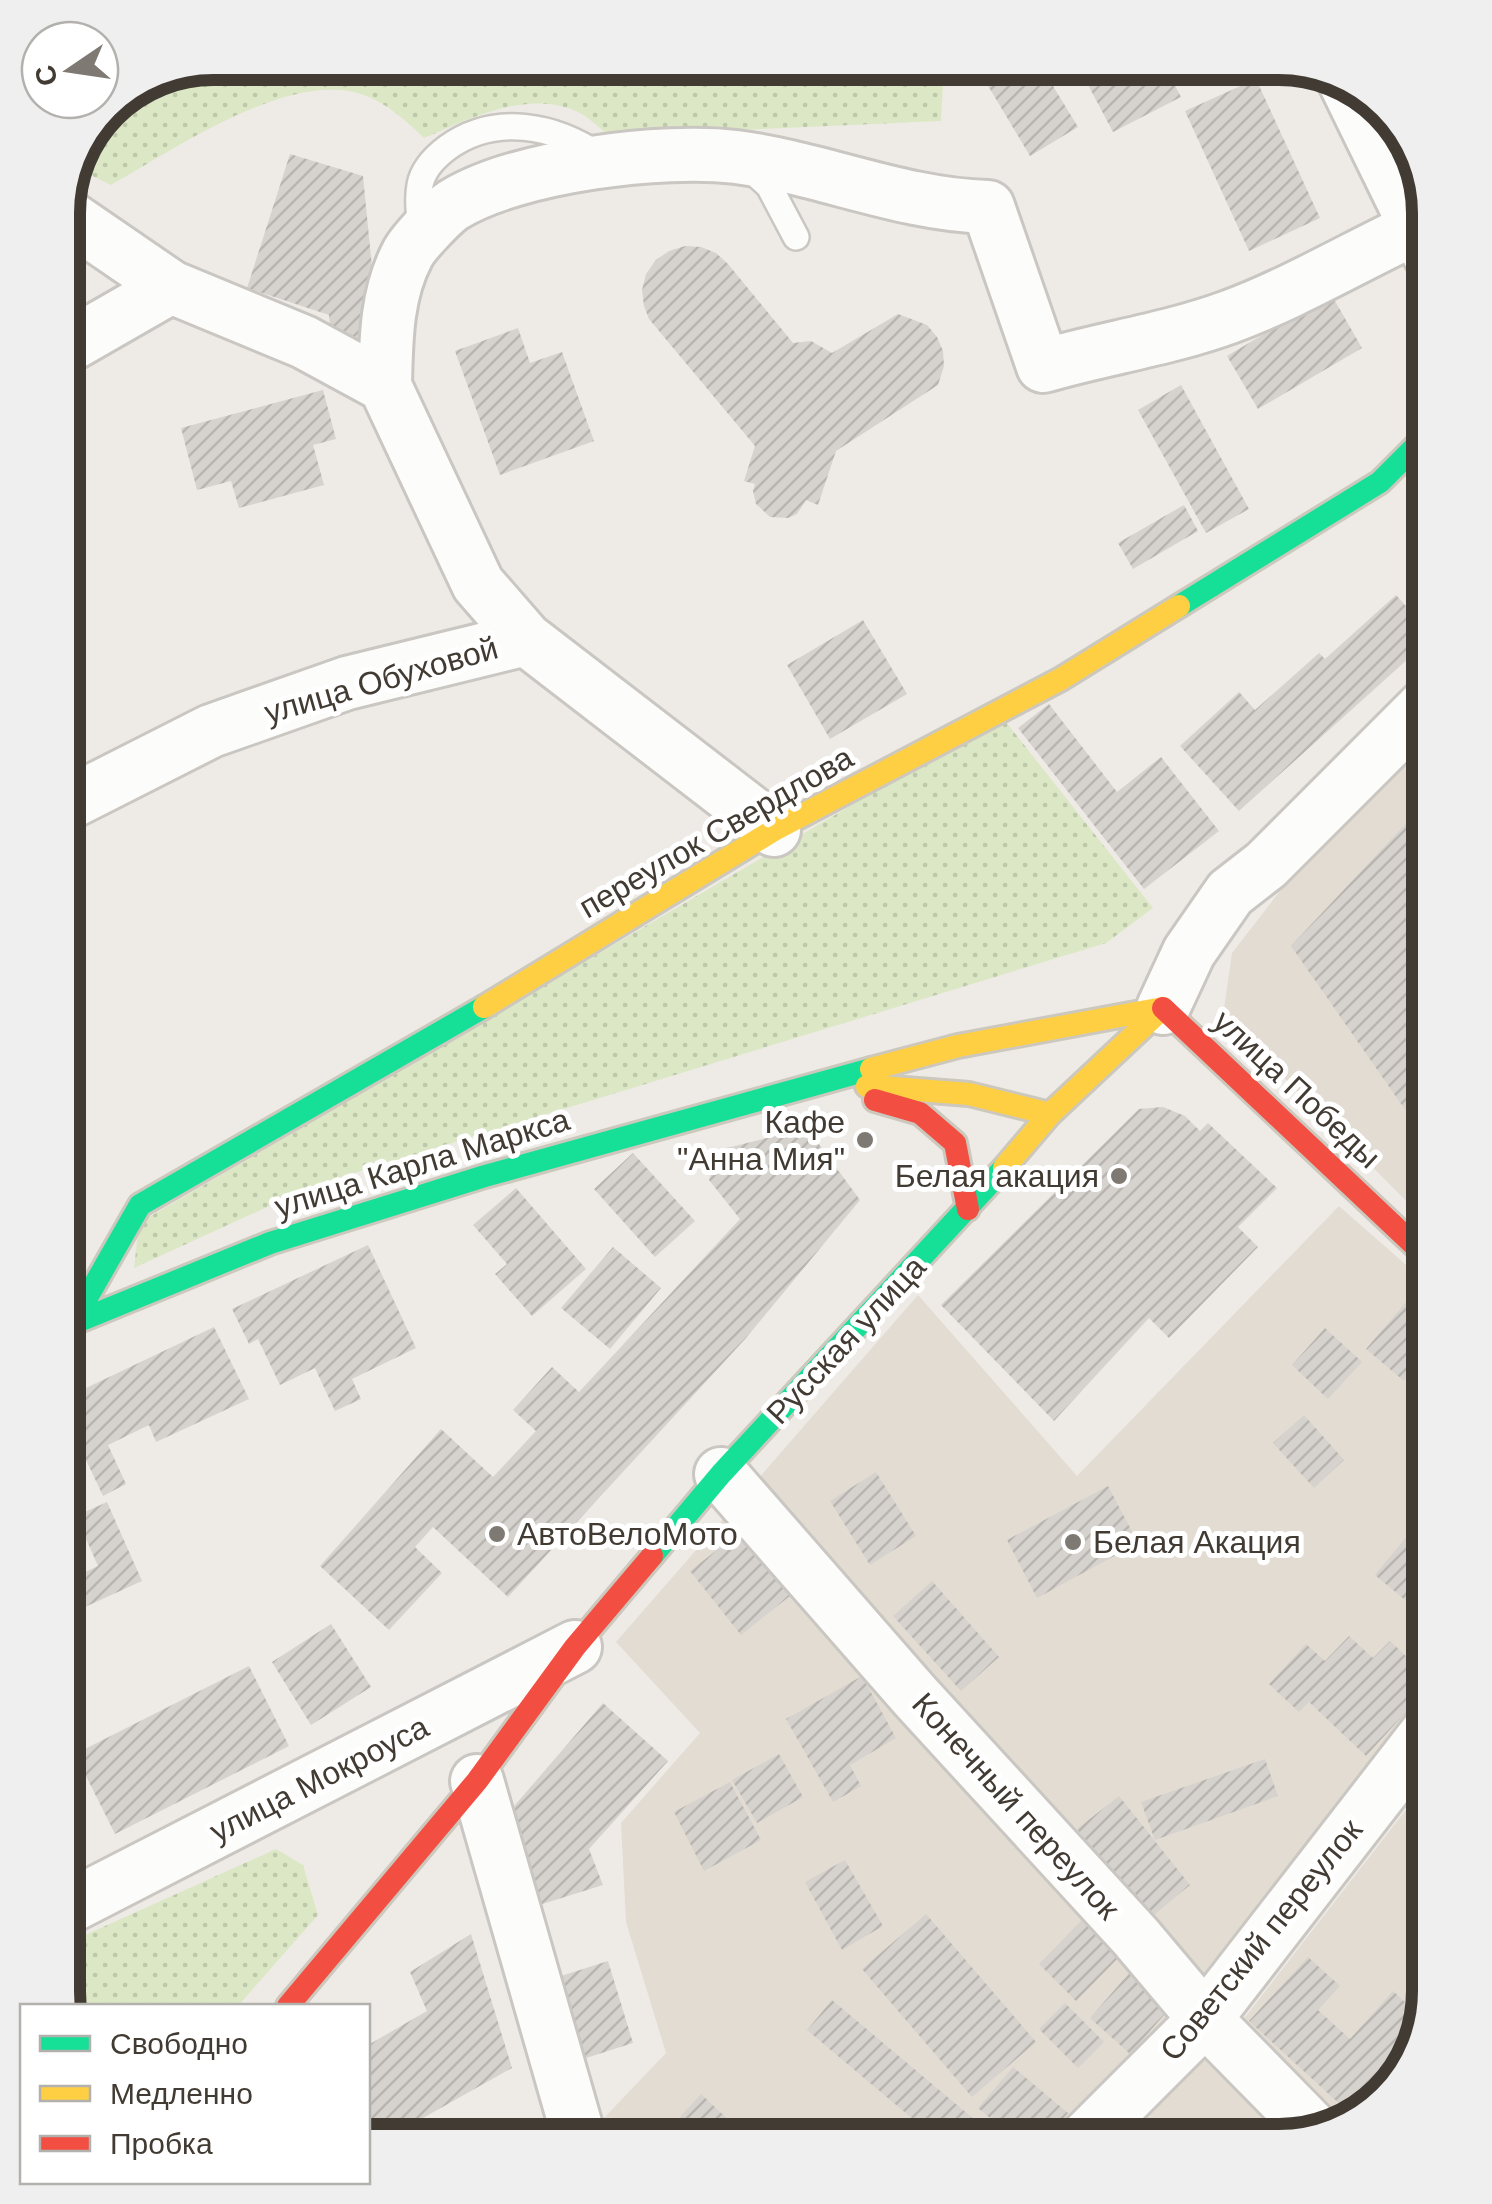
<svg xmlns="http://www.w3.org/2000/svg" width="1492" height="2204" font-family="Arial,sans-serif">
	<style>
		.residential { fill: #e2dcd3 }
		.grass { fill: url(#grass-dots) }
		.building { fill: url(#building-hatch) }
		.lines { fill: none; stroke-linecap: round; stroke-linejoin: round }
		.lane-casing { stroke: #cac7c2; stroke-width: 30 }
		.street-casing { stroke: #cac7c2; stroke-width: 58 }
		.fast-casing { stroke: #cdc8bd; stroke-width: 28 }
		.slow-casing { stroke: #cdc8bd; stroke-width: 28 }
		.jam-casing { stroke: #cdc8bd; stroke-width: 28 }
		.lane { stroke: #fcfcfb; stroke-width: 25 }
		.street { stroke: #fcfcfb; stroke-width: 52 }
		.fast { stroke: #16e098; stroke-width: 22 }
		.slow { stroke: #ffcf43; stroke-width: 22 }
		.jam { stroke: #f24e42; stroke-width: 22 }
		.poi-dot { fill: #7e7972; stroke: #fff; stroke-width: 4 }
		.labels { text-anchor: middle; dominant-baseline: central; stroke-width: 10; stroke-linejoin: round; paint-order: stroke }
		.street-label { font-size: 32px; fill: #423b33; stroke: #fff }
		.poi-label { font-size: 32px; fill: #423b33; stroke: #fff; text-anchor: end }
		.rim { fill: none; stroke: #423b33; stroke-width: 12 }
	</style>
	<defs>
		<pattern id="grass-dots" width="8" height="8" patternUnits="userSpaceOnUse" patternTransform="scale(2.5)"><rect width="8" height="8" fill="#dce8c5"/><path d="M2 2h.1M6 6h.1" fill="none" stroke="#bec8aa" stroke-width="1.8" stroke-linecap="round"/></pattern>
		<pattern id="building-hatch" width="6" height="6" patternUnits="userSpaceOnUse" patternTransform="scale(2.5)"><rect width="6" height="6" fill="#d6d2cd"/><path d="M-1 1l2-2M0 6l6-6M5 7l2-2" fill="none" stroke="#b9b5b0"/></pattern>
	</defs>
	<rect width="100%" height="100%" fill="#eeebe6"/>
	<path class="residential" d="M1429,740V1224L1223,1016L1232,953L1284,886Z
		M1339,1206L1429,1285V1746L1209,2053L1292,2138L1279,2141H582L666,2053L626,1922L621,1823L700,1733L616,1642L918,1295L1077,1476Z
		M1429,1780V1991L1409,2067L1354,2122L1336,2126L1239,2025Z"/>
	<path class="grass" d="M213,63H944L941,121L610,136C600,129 589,117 578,112C528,89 470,118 424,138C405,120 386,102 361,94C286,71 174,150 111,185L78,169L107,106Z
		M1002,717L1153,908L1106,943L315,1185L134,1268L139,1223Z
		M276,1849L303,1865L318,1915L238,2006H67L63,1991V1945Z"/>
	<path class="building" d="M1001,63H1039L1078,127L1030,156L981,74Z
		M1126,63H1163L1181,97L1113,132L1087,83Z
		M1256,79L1320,218L1249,251L1185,111Z
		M290,154L363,176L376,308L366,344L331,343L329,315L247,288Z
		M685,246L701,247L716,253L728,264L793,343L811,341L832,353L898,314L927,325L937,337L943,351L944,366L938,385L836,451L818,505L806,500L797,514L788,518L770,517L756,504L753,491L755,484L744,481L755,446L649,319L644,306L642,290L646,274L656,260L669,251Z
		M1331,294L1362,348L1258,409L1227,356Z
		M518,328L530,363L562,352L594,441L500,475L455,351Z
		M1181,385L1249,509L1206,533L1138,410Z
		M323,390L336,439L313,445L324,485L239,508L231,481L197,490L181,428Z
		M1184,505L1198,531L1133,569L1118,543Z
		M1429,551V593L1409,572Z
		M1396,595L1429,632V640L1239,811L1180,746L1239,692L1255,710L1319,653L1325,659Z
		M863,620L907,694L830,739L787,665Z
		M1049,704L1117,792L1161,757L1219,831L1144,889L1018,728Z
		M1429,799V1144L1291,946Z
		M1163,1107L1185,1116L1200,1131L1208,1123L1277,1188L1238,1227L1258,1247L1169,1338L1149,1318L1054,1421L941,1305L1139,1109Z
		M807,1128L860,1200L746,1338L508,1597L433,1527L415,1547L442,1573L389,1630L320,1566L441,1429L493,1477L536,1431L513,1410L552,1367L579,1392L740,1219L709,1180L719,1150Z
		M633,1153L695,1221L655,1257L594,1189Z
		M516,1188L586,1269L532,1316L495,1274L507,1264L473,1225Z
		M368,1245L416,1348L352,1379L361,1399L335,1411L315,1368L280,1385L258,1339L249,1344L232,1309Z
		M613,1247L661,1288L610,1349L561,1308Z
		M1413,1294L1429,1308V1350L1404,1381L1366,1349Z
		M214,1327L249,1399L156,1442L149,1425L108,1445L126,1484L103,1496L63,1411V1399Z
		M1325,1328L1362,1362L1328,1399L1292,1365Z
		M1304,1415L1344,1460L1314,1488L1273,1443Z
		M876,1472L916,1536L870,1565L830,1501Z
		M1108,1486L1138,1543L1037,1598L1007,1540Z
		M107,1502L142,1581L63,1617V1563L70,1579L98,1566L76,1516Z
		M1429,1509V1620L1375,1575Z
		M740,1532L790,1596L741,1635L690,1571Z
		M932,1581L999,1657L961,1691L893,1616Z
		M331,1624L371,1687L311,1725L272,1662Z
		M1349,1636L1373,1658L1390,1641L1429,1678V1687L1366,1756L1309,1702L1299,1712L1269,1684L1306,1644L1325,1661Z
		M249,1666L289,1746L115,1834L75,1754Z
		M862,1676L896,1738L850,1765L861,1786L833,1802L786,1719Z
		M603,1703L668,1761L589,1849L603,1885L536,1906L509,1812Z
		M779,1754L803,1797L757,1823L732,1780Z
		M1265,1759L1278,1796L1155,1840L1141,1802Z
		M730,1782L761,1840L704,1871L674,1812Z
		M1119,1796L1190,1885L1149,1919L1077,1829Z
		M845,1860L883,1926L842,1950L805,1882Z
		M926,1914L1036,2042L972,2097L862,1969Z
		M1086,1916L1123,1953L1076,2001L1039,1964Z
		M471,1934L512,2068L391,2136L368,2114V2045L427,2011L410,1972Z
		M1308,1957L1340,1986L1318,2010L1350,2039L1393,1991L1422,2018L1411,2058L1356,2119L1249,2021Z
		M608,1961L633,2043L586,2058L561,1976Z
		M1138,1963L1178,1999L1130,2054L1090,2018Z
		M832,2000L1000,2141H939L807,2030Z
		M1065,2003L1104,2042L1078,2068L1039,2029Z
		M1013,2067L1068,2113L1044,2141H1017L978,2108Z
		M701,2094L751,2141H702L678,2119Z
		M780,2119L804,2141H759Z"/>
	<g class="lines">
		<g class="lane-casing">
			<path id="lane" d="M748,167L769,186L796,237
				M422,232C419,216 417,201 420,185C423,169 435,157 447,148C495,113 555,125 601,157"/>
		</g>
		<g class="street-casing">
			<path id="street" d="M1344,80L1429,254
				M63,213L171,287
				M63,349L171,287L304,342L385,386L478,584L526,639
				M385,386C386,341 386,294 408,253C414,242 444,210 455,204C518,166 663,148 736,157C821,168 902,205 988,207L1043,366C1105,348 1169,339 1229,317C1294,293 1354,257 1416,228
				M63,806L211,731L347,683L526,639L774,830
				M1163,1008L1189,952L1230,893L1266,865L1429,702
				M721,1474L915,1696L1135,1936L1205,2019L1316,2132
				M477,1781L580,2141
				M63,1910L575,1647
				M1083,2141L1205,2019L1429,1730"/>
		</g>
		<g class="fast-casing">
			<path id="fast" d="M1179,606L1380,482L1429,433
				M73,1322L140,1205L484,1007
				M64,1327L270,1243L485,1176L871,1069
				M652,1556L721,1474L1004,1168"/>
		</g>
		<g class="slow-casing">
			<path id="slow" d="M484,1007L774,830L1061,679L1179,606
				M871,1069L958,1046L1163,1008
				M867,1086L969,1094L1050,1114
				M1004,1168L1050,1114L1163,1008"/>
		</g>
		<g class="jam-casing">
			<path id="jam" d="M1163,1008L1429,1259
				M875,1100L920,1113L955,1143L968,1209
				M288,2006L477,1781L575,1647L652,1556"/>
		</g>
		<use href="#lane" class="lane"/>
		<use href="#street" class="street"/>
		<use href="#fast" class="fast"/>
		<use href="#slow" class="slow"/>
		<use href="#jam" class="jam"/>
	</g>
	<g class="poi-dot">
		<circle cx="865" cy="1140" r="10"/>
		<circle cx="1119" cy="1176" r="10"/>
		<circle cx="497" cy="1534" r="10"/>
		<circle cx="1073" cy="1542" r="10"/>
	</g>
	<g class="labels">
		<g class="street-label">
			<text transform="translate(381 680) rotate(-16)">улица Обуховой</text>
			<text transform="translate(716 832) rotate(-30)">переулок Свердлова</text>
			<text transform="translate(1297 1089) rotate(43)">улица Победы</text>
			<text transform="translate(422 1163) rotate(-17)">улица Карла Маркса</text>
			<text transform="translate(846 1340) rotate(-47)">Русская улица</text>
			<text transform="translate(319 1779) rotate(-27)">улица Мокроуса</text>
			<text transform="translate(1016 1806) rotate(48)">Конечный переулок</text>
			<text transform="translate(1261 1940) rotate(-51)">Советский переулок</text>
		</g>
		<g class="poi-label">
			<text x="845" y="1122">Кафе<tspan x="845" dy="37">"Анна Мия"</tspan></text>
			<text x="1099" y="1176">Белая акация</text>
			<text x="517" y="1534" text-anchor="start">АвтоВелоМото</text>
			<text x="1093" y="1542" text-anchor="start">Белая Акация</text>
		</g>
	</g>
	<path d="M0 0H1492V2204H0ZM213 80H1279A133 133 0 0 1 1412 213V1991A133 133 0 0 1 1279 2124H213A133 133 0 0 1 80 1991V213A133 133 0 0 1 213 80Z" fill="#f0efef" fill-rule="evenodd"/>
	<path class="rim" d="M213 80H1279A133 133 0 0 1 1412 213V1991A133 133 0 0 1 1279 2124H213A133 133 0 0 1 80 1991V213A133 133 0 0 1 213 80Z"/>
	<rect x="20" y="2004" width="350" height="180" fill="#ffffff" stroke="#b3b1ad" stroke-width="2.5"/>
	<rect x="40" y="2036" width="50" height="15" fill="#16e098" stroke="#b3b1ad" stroke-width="2.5"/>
	<text x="110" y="2054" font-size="30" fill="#423b33">Свободно</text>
	<rect x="40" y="2086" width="50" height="15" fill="#ffcf43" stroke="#b3b1ad" stroke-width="2.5"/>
	<text x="110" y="2104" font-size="30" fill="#423b33">Медленно</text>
	<rect x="40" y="2136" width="50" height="15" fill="#f24e42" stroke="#b3b1ad" stroke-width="2.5"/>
	<text x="110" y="2154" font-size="30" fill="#423b33">Пробка</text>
	<g transform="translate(70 70) rotate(257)"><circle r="48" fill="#ffffff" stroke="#b3b1ad" stroke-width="2.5"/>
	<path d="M0-8L18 38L0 25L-18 38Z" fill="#7e7972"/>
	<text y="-15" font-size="28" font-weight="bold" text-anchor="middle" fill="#423b33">С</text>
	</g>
</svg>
